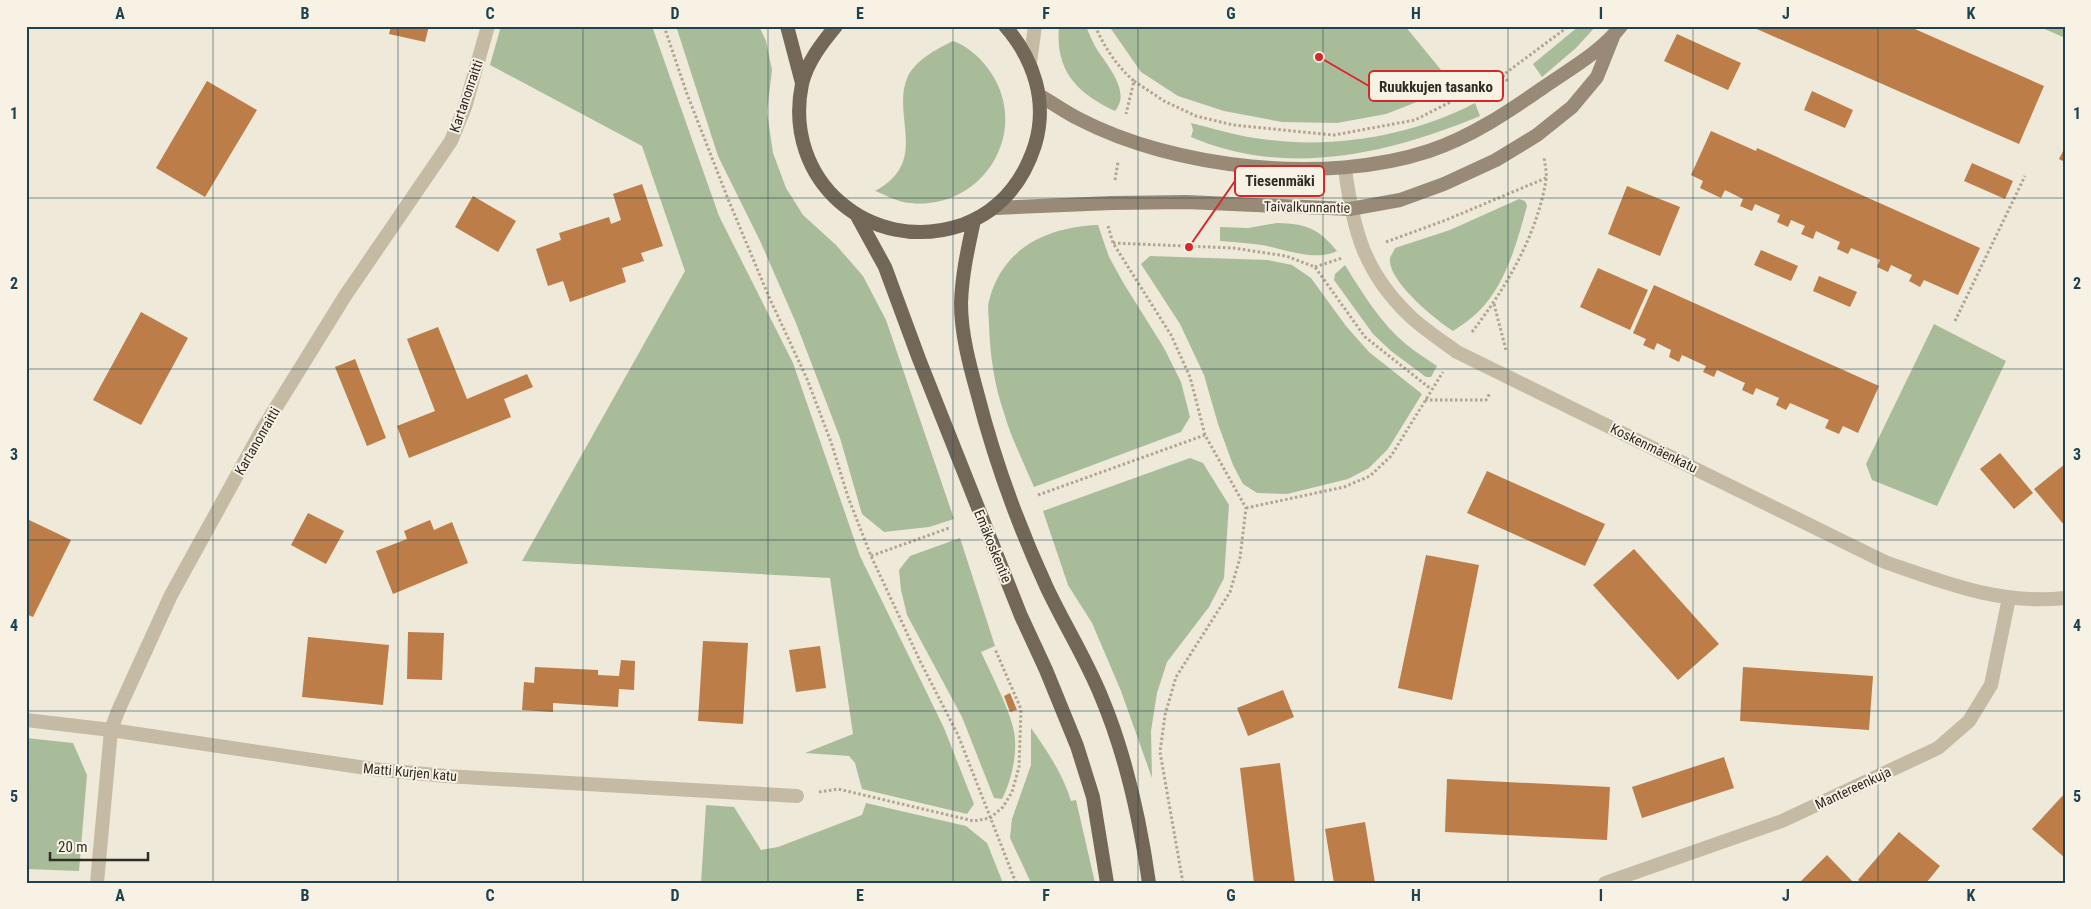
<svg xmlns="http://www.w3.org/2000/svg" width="2091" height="909" font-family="'Roboto Condensed',sans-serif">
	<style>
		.green { fill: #a9bc9a }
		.building { fill: #bc7d48 }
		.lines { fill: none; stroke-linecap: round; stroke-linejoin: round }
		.path { stroke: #b1a590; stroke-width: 3; stroke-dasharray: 2.5 2.5; stroke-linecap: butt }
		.minor { stroke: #c5bba5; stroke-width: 14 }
		.tertiary { stroke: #c5bba5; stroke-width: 14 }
		.secondary { stroke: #998a77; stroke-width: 14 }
		.primary { stroke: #736758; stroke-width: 14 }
		.grid { fill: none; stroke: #1f4250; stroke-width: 1; stroke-opacity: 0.55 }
		.labels { text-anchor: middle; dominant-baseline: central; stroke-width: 4; stroke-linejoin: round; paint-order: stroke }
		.street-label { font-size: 14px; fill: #322c26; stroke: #f7f2e4 }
		.leader { fill: none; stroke: #d62828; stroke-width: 2 }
		.callout-dot { fill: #d62828; stroke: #f7f2e4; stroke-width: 2 }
		.callout { fill: #f7f2e4; stroke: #d62828; stroke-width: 2 }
		.callout-label { font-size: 15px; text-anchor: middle; font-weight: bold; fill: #322c26 }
		.neatline { fill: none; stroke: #1f4250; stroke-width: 2 }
		.grid-label { font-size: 16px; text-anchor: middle; font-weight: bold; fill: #1f4250 }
	</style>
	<rect width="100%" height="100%" fill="#eee9d8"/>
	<path class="green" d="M501,26H652L719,216L793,363L860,556L944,728L974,804L967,814L862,789L855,763L849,756L805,753L853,734L830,578L522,561L685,271L642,146L490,65Z
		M676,26H759L766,41L772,70L767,112L773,153L786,188L803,215L836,245L863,276L886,320L954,519L929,527L884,532L862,514L840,438L796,323L761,243L718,156Z
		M1059,26H1086C1089,33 1092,41 1096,48C1106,64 1132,92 1115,111C1077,93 1055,71 1059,26Z
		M1109,26H1405L1455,87L1386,114L1337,123L1282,122L1224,111L1178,96L1141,72Z
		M1579,26H1596L1576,48L1542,77L1533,64Z
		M2038,26H2065V38Z
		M953,41C967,46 978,56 986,66C1036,128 982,216 903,202C894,200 884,194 875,191C931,161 890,115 908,76C917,59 937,49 953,41Z
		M1475,103L1480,116C1388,154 1286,178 1191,137L1193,130L1191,123C1212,128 1233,135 1255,138C1328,150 1410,137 1475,103Z
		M1519,199L1525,201L1527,206C1517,242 1506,285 1478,312C1471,319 1462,325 1453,331C1436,320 1387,281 1390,258C1391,255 1394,251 1395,248L1450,230Z
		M1277,223C1307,224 1318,228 1337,251C1316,262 1284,249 1262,245C1248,243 1234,242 1220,241V227L1248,228Z
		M1098,225L1109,257L1124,284L1164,348L1181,382L1190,417L1181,432L1034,487C1024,463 1011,438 1004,413C994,384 990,355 989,324C989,317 987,308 989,301C1002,248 1047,227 1098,225Z
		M1150,256L1268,260L1292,265L1311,278L1346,326L1369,352L1422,394L1388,449L1369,468L1348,479L1287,494L1257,493L1243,484L1233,465L1218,424L1204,375L1180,324L1141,264Z
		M1345,265C1363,294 1381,324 1407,345C1417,353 1427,359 1437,366L1431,377H1426L1391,351L1373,334L1334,280L1335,274Z
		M1934,324L2006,361L1937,506L1872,480L1866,464Z
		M1190,458L1203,463L1229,505L1224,578L1209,607L1167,662L1157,693L1151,731L1152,778L1121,691L1092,623L1068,585L1043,511Z
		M960,538L995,646L981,652C992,676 1006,702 1013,727C1019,750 1012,779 1002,799L994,798L962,717L907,615L901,590L899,570L910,556Z
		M1031,728C1047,751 1063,774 1071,801L1076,800L1095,883H1031L1010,838L1012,819L1031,765Z
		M26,738L73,743L87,775L79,871L26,869Z
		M866,803L966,826L987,843L1003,883H701L706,805L734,807L761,850L778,847L862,815Z"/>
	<path class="building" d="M391,26H429L425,42L389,34Z
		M1750,26H1908L2044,86L2019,144Z
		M1677,34L1741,63L1728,90L1664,61Z
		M207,81L257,110L205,197L156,168Z
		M1812,91L1853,110L1845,128L1804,110Z
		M1711,131L1756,151L1757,148L1980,248L1958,295L1924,280L1920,287L1909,281L1912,275L1891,265L1888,272L1877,267L1880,260L1851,248L1848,254L1837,249L1840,242L1816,231L1813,239L1801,234L1805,226L1791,220L1788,227L1777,222L1780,215L1755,204L1752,211L1740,206L1743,199L1725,190L1721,198L1700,188L1703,181L1691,175Z
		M2065,147V162L2059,159Z
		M1972,163L2013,181L2005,199L1964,181Z
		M642,184L663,246L641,253L644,261L622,268L626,282L570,302L563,281L548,286L536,249L561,240L559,233L609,217L611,224L621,220L613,194Z
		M1627,186L1680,207L1660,256L1608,234Z
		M473,196L516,221L498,252L455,227Z
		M1761,250L1798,266L1791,281L1754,265Z
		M1598,268L1648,290L1630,330L1580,307Z
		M1819,276L1857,292L1850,307L1813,291Z
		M1654,285L1879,386L1858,433L1843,426L1839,434L1825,428L1829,420L1790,403L1786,410L1776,405L1779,398L1756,388L1753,395L1742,390L1745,383L1717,370L1714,377L1703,372L1706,366L1682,355L1679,362L1669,357L1671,350L1657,343L1654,350L1643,345L1646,339L1633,333Z
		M141,312L188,338L141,425L93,400Z
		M438,327L467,399L527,374L533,387L504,399L511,417L409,458L397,426L435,411L407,339Z
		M355,359L386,438L367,446L335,367Z
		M2000,453L2033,493L2014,509L1980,469Z
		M2065,464V526L2034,489Z
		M1487,471L1605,524L1585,566L1467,513Z
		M308,513L344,531L326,564L291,545Z
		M27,519L71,540L33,617L26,614Z
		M430,520L434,530L452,522L468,563L393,594L376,551L407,539L404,531Z
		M1634,549L1719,644L1678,680L1593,585Z
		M1426,555L1479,565L1452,700L1398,688Z
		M408,632L444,633L442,680L407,679Z
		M308,637L389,645L383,705L302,697Z
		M703,641L748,643L743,724L698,721Z
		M820,646L826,688L796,692L789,650Z
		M621,660L635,661L634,690L619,689L618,707L553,703V712L522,710L524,682L534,683L535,667L598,670V675L619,676Z
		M1743,667L1873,676L1869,730L1740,721Z
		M1283,690L1294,717L1248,736L1237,708Z
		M1010,693L1017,710L1010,712L1004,696Z
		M1724,757L1734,788L1642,818L1632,787Z
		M1280,763L1295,883H1254L1240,768Z
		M1447,779L1610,787L1607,840L1445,832Z
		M2065,793V858L2032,829Z
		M1365,822L1375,883H1334L1325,829Z
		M1899,832L1940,866L1926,883H1861L1858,880Z
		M1827,855L1854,883H1799Z"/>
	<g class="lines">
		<path class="path" d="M664,26L687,94L728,199L769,297L807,379L831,442L848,497L871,556L920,661L958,735L1016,883
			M1095,26C1105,48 1116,65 1134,81L1126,114
			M1503,75L1508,82
			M1134,81L1164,101L1196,116L1233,125L1334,135L1415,120L1503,75L1569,26
			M1115,180L1118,162
			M1108,226L1113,243L1171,335L1190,377L1205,435L1246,508L1240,558L1230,592L1176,677L1165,715L1160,752L1183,883
			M1386,242L1446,220L1546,178
			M1113,243L1233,248L1286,256L1315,267L1365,337L1431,389
			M1315,267L1342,258
			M1494,304L1506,350
			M1955,321L2025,176
			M1472,332C1506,288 1537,235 1546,180C1547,173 1545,165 1544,157
			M1425,400H1486L1490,393
			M1038,495L1205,435
			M1246,508L1344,487L1370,476L1391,456L1443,372
			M871,556L949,528
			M819,792L838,789L974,821L990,818L1003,807L1012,792L1019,767L1021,709L995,649"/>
		<path class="minor" d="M1345,169C1353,230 1364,273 1411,317C1425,330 1442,341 1457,352L1885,562C1945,583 2000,605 2065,598
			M26,720L111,730L373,769L446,776L797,796
			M97,883L111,730L118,711L171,595L262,430L345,296L451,141L465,107L488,26
			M1605,883L1782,821L1938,748L1969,721L1991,685L2009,598"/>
		<path class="tertiary" d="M1030,62L1035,26"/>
		<path class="secondary" d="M1040,96C1053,103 1065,112 1079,119C1175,169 1326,185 1429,151C1471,137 1508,112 1544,87C1570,69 1602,51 1621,26
			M995,208L1112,203L1186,202L1350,209L1400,200L1444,184L1496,160L1537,135L1572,107L1597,77L1613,37"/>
		<path class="primary" d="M787,26L802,83
			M836,26C822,43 807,62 802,84C782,180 870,256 962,225C1000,211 1023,182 1035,145C1048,102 1034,59 1005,26
			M857,216L885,267L919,359L1021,616L1046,670L1077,746L1093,797L1107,883
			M974,220C968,248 962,274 961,303C961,333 969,363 977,392C994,459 1018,525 1047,588C1064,624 1086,659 1101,696C1126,755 1140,820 1149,883"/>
	</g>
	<path class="grid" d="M213,26V883M398,26V883M583,26V883M768,26V883M953,26V883M1138,26V883M1323,26V883M1508,26V883M1693,26V883M1878,26V883M26,198H2065M26,369H2065M26,540H2065M26,711H2065"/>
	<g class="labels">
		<g class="street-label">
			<text transform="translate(466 96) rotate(-71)">Kartanonraitti</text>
			<text transform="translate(1307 207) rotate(1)">Taivalkunnantie</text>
			<text transform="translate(257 441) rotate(-60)">Kartanonraitti</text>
			<text transform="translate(1654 448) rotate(26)">Koskenmäenkatu</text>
			<text transform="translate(993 546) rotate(68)">Emäkoskentie</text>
			<text transform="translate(410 772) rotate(5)">Matti Kurjen katu</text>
			<text transform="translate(1853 788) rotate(-25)">Mantereenkuja</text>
		</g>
	</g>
	<path class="leader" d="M1319 57L1369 86M1189 247L1235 181"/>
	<g class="callout-dot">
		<circle cx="1319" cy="57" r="5"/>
		<circle cx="1189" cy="247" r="5"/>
	</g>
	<g class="callout">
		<rect x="1369" y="71" width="134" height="30" rx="5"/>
		<rect x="1235" y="166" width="89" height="30" rx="5"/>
	</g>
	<g class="callout-label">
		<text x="1436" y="92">Ruukkujen tasanko</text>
		<text x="1280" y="186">Tiesenmäki</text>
	</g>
	<rect width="2091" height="909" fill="none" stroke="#f7f2e4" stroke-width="55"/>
	<path d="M50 852v8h98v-8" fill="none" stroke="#322c26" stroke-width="2.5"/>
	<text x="58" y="852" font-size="15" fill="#322c26" stroke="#f7f2e4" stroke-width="4" paint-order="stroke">20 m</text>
	<rect x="28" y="28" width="2036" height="854" class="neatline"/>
	<g class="grid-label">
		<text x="120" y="19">A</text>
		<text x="305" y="19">B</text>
		<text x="490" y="19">C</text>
		<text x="675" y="19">D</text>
		<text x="860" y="19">E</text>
		<text x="1046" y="19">F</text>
		<text x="1231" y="19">G</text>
		<text x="1416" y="19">H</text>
		<text x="1601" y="19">I</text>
		<text x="1786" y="19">J</text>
		<text x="1971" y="19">K</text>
		<text x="14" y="119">1</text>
		<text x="2077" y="119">1</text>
		<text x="14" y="289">2</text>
		<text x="2077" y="289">2</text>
		<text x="14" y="460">3</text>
		<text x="2077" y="460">3</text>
		<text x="14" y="631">4</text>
		<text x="2077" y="631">4</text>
		<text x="14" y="802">5</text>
		<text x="2077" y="802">5</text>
		<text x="120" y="901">A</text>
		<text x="305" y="901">B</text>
		<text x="490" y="901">C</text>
		<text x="675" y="901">D</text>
		<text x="860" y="901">E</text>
		<text x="1046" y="901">F</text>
		<text x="1231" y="901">G</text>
		<text x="1416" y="901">H</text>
		<text x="1601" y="901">I</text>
		<text x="1786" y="901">J</text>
		<text x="1971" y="901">K</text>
	</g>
</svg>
